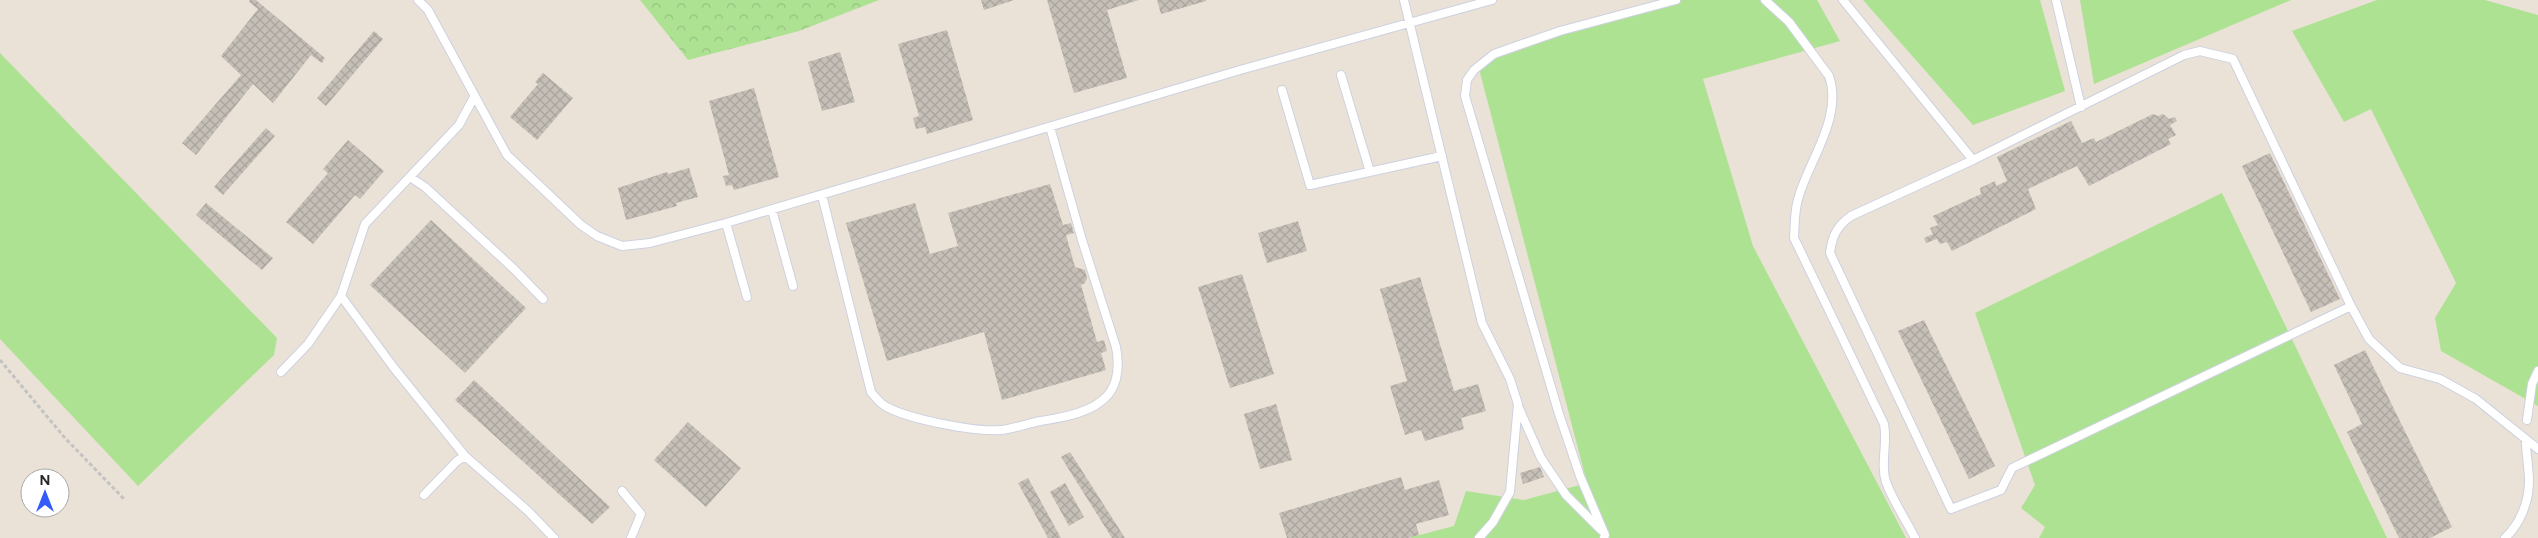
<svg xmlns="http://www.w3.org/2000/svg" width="2538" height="538" font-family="Figtree,sans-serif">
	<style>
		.grass { fill: #aee293 }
		.forest { fill: url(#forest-crowns) }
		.building { fill: url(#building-cross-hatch) }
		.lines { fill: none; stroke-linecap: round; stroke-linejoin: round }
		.lane-casing { stroke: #cdd1e0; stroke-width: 10 }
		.path { stroke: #c3c3c3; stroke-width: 3; stroke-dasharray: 4 2.5; stroke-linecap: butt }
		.lane { stroke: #fff; stroke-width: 8 }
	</style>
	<defs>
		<pattern id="forest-crowns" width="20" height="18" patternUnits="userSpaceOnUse" patternTransform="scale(1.25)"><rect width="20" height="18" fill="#aee293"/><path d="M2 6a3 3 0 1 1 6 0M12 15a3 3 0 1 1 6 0" fill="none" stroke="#96c27f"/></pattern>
		<pattern id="building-cross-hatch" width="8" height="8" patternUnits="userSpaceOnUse" patternTransform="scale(1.25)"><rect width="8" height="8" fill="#c5bfb7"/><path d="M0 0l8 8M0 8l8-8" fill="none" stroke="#a9a49d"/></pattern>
	</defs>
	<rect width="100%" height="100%" fill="#eae2d7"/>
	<path class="grass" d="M1674,0H1817L1840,41L1703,79L1753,246L1906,538H1408L1454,526L1466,491L1524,500L1587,483L1477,61Z
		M1863,0H2040L2065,91L1973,125Z
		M2080,0H2291L2094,84Z
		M2377,0H2485L2538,15V406L2441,351L2435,318L2456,283L2371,109L2344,122L2292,31Z
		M0,53L277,338L274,355L138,486L0,339Z
		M2222,193L2387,538H2039L2045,527L2021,508L2035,485L1975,313Z"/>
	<path class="forest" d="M640,0H879L799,31L688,60Z"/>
	<path class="building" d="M250,0H256L325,58L322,63L311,55L273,103L253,84L196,155L182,143L241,75L221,56L258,9L249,2Z
		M981,0H1014L984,10Z
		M1047,0H1139L1107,10L1127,78L1074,93Z
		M1157,0H1206V1L1161,14Z
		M947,30L973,120L927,134L925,127L916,129L913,118L919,116L898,44Z
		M374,31L383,39L326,106L317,98Z
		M840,52L855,102L822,111L808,62Z
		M543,73L573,98L537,140L510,117L538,84L535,82Z
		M754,88L779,177L734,190L732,185L726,186L723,176L729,175L709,101Z
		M2153,114L2158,116L2163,114L2169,119L2175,117L2177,121L2170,125L2176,135L2168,139L2171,144L2089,186L2077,166L2028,189L2036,209L1952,251L1947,242L1940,244L1937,239L1926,243L1924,238L1933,234L1930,228L1938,225L1933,216L1981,194L1980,188L1995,181L1996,186L2007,181L1997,157L2071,121L2082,143L2094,138L2096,142Z
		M266,128L275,136L223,195L214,187Z
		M348,140L384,171L360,199L355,195L313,244L286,222L328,173L323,169Z
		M2270,153L2340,299L2311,312L2242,166Z
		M689,168L698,197L676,203L677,206L626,220L618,188L667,172L668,174Z
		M1050,184L1063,225L1071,223L1074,233L1066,235L1075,267L1085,270L1087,278L1085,283L1081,285L1097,342L1104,340L1107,351L1101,353L1106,370L1002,400L984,332L887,361L846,223L915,203L930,254L958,246L948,213Z
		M206,203L273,258L262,270L196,215Z
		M431,220L526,308L465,373L370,285Z
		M1298,221L1307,251L1267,263L1258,233Z
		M1242,274L1274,374L1230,388L1198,287Z
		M1420,277L1454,391L1478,384L1486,411L1461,418L1464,429L1425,441L1421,430L1405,435L1390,386L1407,381L1380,289Z
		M1924,320L1995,466L1969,479L1898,331Z
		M2365,350L2452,527L2430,538H2399L2347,432L2362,424L2334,365Z
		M474,380L610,507L592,524L455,400Z
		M1276,404L1292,460L1260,469L1244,414Z
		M688,422L741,468L706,507L654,460Z
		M1070,452L1125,538H1112L1061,457Z
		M1540,467L1544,477L1523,484L1520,473Z
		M1401,477L1405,490L1439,480L1449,515L1416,524L1419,535L1408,538H1287L1279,513Z
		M1028,478L1061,538H1048L1018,483Z
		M1065,483L1084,517L1069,526L1050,492Z"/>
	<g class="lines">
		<g class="lane-casing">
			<path id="lane" d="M418,0L428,10L507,155L581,225L597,236L622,246L650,243L726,223L1240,70L1492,0
				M1404,0L1482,323L1510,379L1518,404L1510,492L1493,522L1479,538
				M1765,0L1789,22L1829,76C1843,116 1810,159 1799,196C1794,210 1795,223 1794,238L1884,424C1888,443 1880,464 1886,482C1893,501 1906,520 1915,538
				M1843,0L1973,160
				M2056,0L2081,107
				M2200,51L2233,59L2351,306L2012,468L2001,490L1951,509L1830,253C1832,236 1837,226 1851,216L1973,160L2184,55Z
				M1341,75L1370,172
				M1282,90L1310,185L1442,156
				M410,177L425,187L514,269L543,299
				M822,195L871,392C875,397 880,403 885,406C907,419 974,432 1000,430C1014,429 1028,423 1041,421C1064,417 1092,413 1108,395C1119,382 1119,362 1116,347L1082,240L1050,127
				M772,210L793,286
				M726,223L747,297
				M341,296L394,368L465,456L528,511L554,538
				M2351,306L2369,339L2400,368L2440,379L2476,399L2538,449
				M281,372L308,344L341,296L365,224L459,125L474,97
				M1518,406L1541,458L1566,495L1601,530
				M2527,420L2532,384L2538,371
				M622,491L641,514L631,538
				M424,495L457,461L465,456
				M1604,538L1605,535L1580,476L1559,414L1465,96L1467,80L1474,70L1494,54L1560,31L1676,0
				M2505,538C2520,524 2529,502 2529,481C2529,468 2526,455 2526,442"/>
		</g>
		<path class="path" d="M0,360L65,438L124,499"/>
		<use href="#lane" class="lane"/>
	</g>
	<g transform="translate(45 493)"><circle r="24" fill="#ffffff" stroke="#a9a9a9"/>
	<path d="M0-4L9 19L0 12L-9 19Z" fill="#345bfa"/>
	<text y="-8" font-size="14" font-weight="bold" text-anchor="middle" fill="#272727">N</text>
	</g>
</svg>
